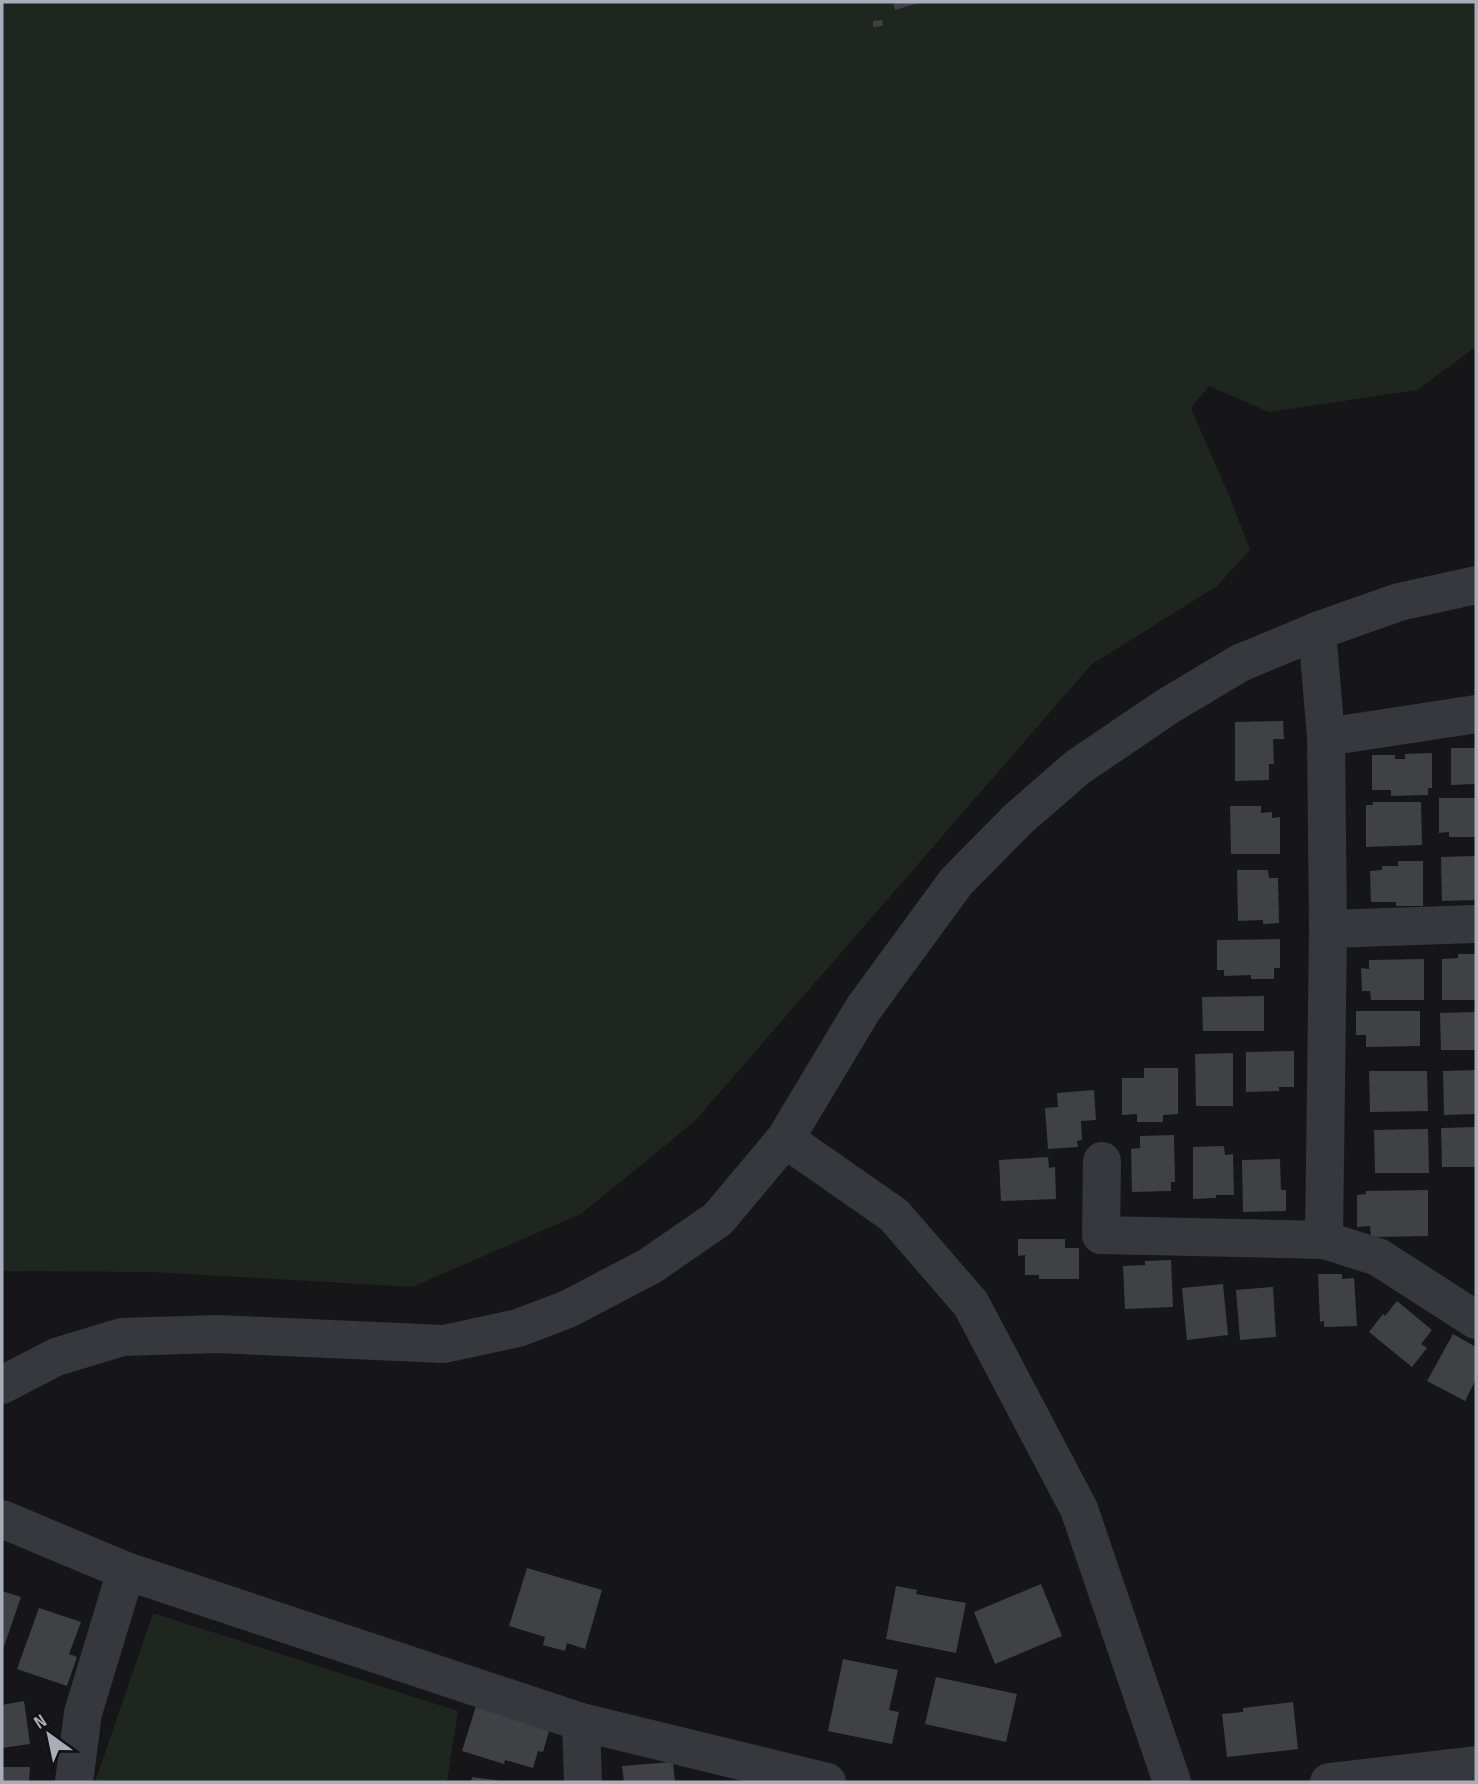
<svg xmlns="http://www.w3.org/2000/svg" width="1478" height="1784" font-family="'Sofia Sans Condensed',sans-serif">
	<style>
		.green { fill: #1e261f }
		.building { fill: #404145 }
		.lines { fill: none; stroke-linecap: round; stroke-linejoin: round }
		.minor { stroke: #37383d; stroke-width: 38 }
		.tertiary { stroke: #37383d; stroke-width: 38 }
	</style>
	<rect width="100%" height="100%" fill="#161618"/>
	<path class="green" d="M2,2H1476V347L1417,390L1269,412L1209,386L1191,408L1230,498L1250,550L1217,586L1091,665L694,1122L581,1214L412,1287L153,1272L2,1271Z
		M153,1613L458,1711L447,1782H95Z"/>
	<path class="building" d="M893,2H922L895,10Z
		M882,20L883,26L873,27V21Z
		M1283,721L1284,739H1273L1274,764H1269V780L1235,781V722Z
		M1451,748H1476V784L1451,785Z
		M1432,753V788H1428V795L1391,796V790H1372V755H1395V759H1405V754Z
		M1439,798H1476V837H1449V832L1439,833Z
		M1373,802H1421L1422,845L1366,847V805H1373Z
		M1230,806H1261V813L1272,812V818L1280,817V854H1231Z
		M1476,856V900L1442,901L1441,857Z
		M1398,861H1423V906H1396V902H1371L1370,871L1382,870V866H1398Z
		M1237,870H1268L1269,878H1278L1279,923L1263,924V920L1238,921Z
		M1280,939V968H1274V979H1251V975L1224,976V970H1217V940Z
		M1458,954H1476V1000H1442V959L1458,958Z
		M1424,959V1000H1371L1370,991H1362L1361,968L1369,969V960Z
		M1264,996V1031H1203L1202,997Z
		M1356,1011H1420V1046L1366,1047V1035H1356Z
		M1476,1012V1050H1441L1440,1013Z
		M1294,1051V1087H1279V1091L1246,1092V1052Z
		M1233,1053V1106H1196L1195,1054Z
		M1144,1068H1178V1114L1163,1115V1122H1137V1114L1122,1115V1078H1144Z
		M1476,1070V1114L1444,1115L1443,1071Z
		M1369,1071H1427L1428,1111L1370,1112Z
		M1094,1090L1096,1120L1081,1121L1082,1140L1077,1141L1078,1147L1048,1149L1045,1108L1058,1107L1057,1093Z
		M1476,1127V1167H1442L1441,1128Z
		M1428,1129L1429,1173H1375L1374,1130Z
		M1174,1135L1175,1182H1171V1191L1132,1192L1131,1149L1140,1148V1136Z
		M1224,1146L1225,1155L1233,1154L1234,1195H1216V1198L1193,1199V1147Z
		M1048,1157L1049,1168L1055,1167L1056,1199L1001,1201L999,1160Z
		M1280,1159L1281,1190H1286V1211L1243,1212L1242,1160Z
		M1428,1190V1236L1371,1237L1370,1226L1357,1227V1195L1366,1194V1191Z
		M1018,1239H1065V1248H1079V1279H1039V1275H1025V1255L1018,1256Z
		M1171,1260L1173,1307L1125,1309L1123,1266L1145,1265V1261Z
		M1318,1274H1342V1279L1354,1278L1357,1326L1324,1327V1321L1320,1322Z
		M1223,1284L1228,1335L1187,1340L1182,1288Z
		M1273,1287L1276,1337L1240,1340L1236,1290Z
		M1397,1301L1432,1330L1421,1344L1427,1348L1412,1367L1369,1332L1383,1314L1385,1316Z
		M1453,1334L1476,1347V1379L1465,1401L1427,1381Z
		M527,1568L602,1590L585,1649L567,1643L565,1651L543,1645L545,1637L509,1626Z
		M1041,1584L1062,1636L995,1664L974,1612Z
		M896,1586L917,1590L916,1594L966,1603L956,1653L886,1639Z
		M2,1591L21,1597L2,1652Z
		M39,1608L81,1622L69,1654L77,1657L67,1686L17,1669Z
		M843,1659L898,1670L889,1710L899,1712L892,1744L828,1731Z
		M936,1677L1017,1694L1006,1742L925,1724Z
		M24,1701L30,1744L2,1748V1705Z
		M1293,1702L1298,1749L1227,1757L1222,1714L1243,1712V1708Z
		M476,1706L550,1728L543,1752L538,1751L533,1768L505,1760L504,1764L462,1751Z
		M673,1762L675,1782H624L622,1766Z
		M2,1767H30L29,1782H2Z
		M472,1777L502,1781V1782H471Z"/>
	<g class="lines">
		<path class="minor" d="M1317,631L1326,737L1328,929L1324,1240L1378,1257L1476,1320
			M1326,737L1476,714
			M1328,929L1476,924
			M1102,1161L1101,1235L1324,1240
			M581,1722L583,1782
			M74,1782L83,1713L126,1571"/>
		<path class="tertiary" d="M785,1139L894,1215L971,1304L1079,1509L1172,1782
			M2,1385L56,1357L122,1337L217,1334L444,1344L518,1328L568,1309L650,1266L718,1219L785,1139L863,1009L956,882L1017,820L1078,767L1168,706L1240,663L1317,631L1399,602L1476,585
			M2,1519L126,1571L581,1722L827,1782
			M1329,1782L1476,1765"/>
	</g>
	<rect width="1478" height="1784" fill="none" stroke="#a8adb8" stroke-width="7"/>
	<g transform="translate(49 1735) rotate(327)" stroke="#111113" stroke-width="5" paint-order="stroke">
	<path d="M0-5L12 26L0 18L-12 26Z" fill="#a8adb8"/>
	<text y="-10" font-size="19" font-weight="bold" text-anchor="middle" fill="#a8adb8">N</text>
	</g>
</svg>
